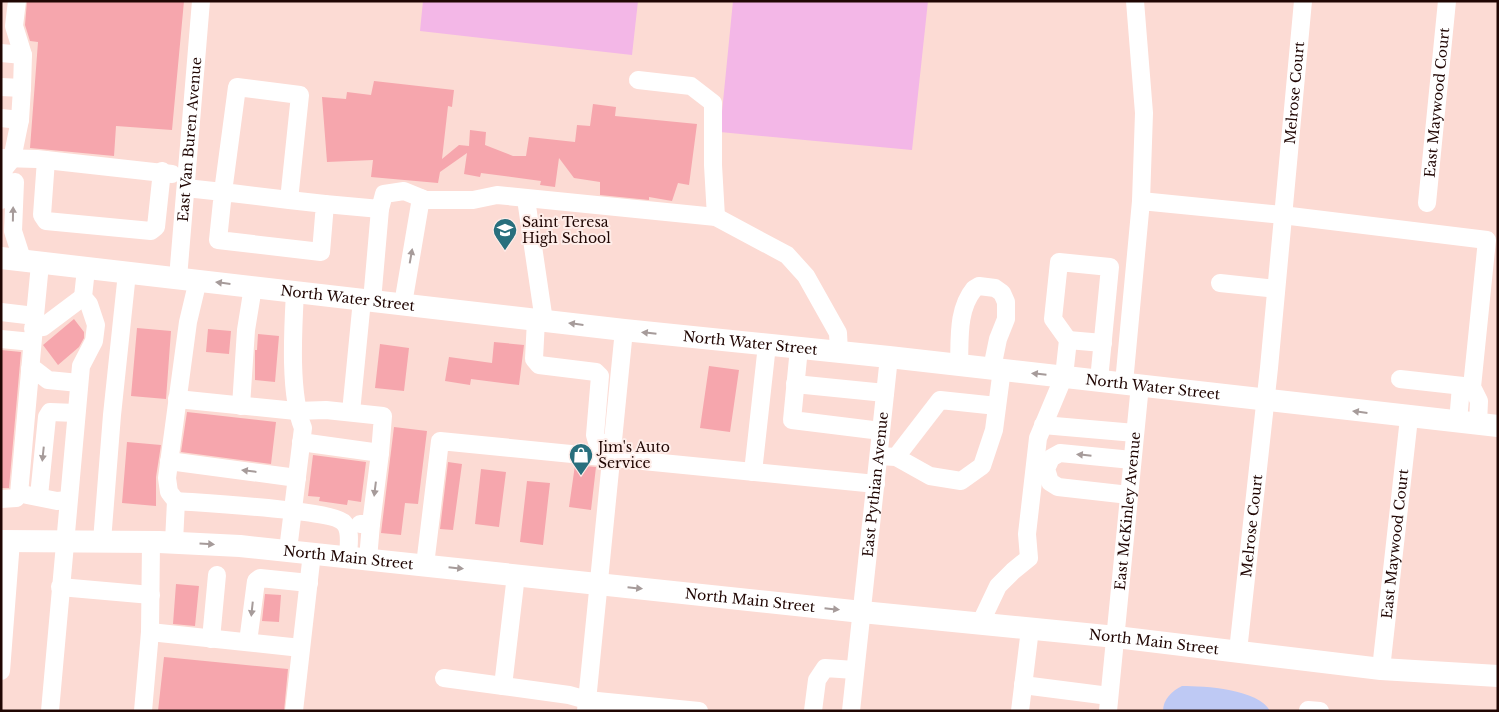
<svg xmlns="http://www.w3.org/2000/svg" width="1499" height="712" font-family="'Libre Baskerville',serif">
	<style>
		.green { fill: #f3b7e7 }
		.water { fill: #bec9f4 }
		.building { fill: #f6a6ad }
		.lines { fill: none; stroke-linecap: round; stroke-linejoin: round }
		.minor { stroke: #fff; stroke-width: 18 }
		.major { stroke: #fff; stroke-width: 22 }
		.oneway { fill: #a69b9a }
		.labels { text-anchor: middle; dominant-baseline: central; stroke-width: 4; stroke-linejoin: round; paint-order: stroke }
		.street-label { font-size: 14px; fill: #200603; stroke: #feede9 }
		.poi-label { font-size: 14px; fill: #200603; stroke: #feede9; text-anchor: start }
	</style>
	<rect width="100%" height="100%" fill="#fcdbd4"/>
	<path class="green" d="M423,1H638L632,55L420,31Z
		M733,1H928L912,150L720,132Z"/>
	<path class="water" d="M1182,686C1205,686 1258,689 1270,711H1163C1163,699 1172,691 1182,686Z"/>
	<path class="building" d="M27,1H184L172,130L116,126L114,156L30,148L38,42L30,41L25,25Z
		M374,81L454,90L452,107L448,106L442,159L459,145L469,146L470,130L486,132L485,145L513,156H526L529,137L575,142L577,125L590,126L593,104L616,107L615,116L697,124L689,185L678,183L672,201L649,197V200L600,195V182L574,178L559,158L555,187L540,185L541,181L481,173L480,177L464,174L467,153L440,172L438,183L371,177L373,160L327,162L322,97L346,99L347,92L371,95Z
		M74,319L84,332V338L79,347L58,365L43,345Z
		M137,328L171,331L166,399L131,396Z
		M208,329L231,331L229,354L206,352Z
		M258,334L279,336L275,382L255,380V350H257Z
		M494,342L524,345L519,385L471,379L470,385L445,381L449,357L492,363Z
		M380,344L409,348L404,391L375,388Z
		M1,350L21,352L9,488H1Z
		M709,366L739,370L730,432L700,428Z
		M187,412L276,422L271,464L181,452Z
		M394,427L427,431L418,504L405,503L401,535L381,533Z
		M127,442L161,445L156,477V506L122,503Z
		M313,455L366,462L361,502L348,500L347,505L319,501L320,497L308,496Z
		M448,462L462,464L453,530L440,529Z
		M575,465L596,467L591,510L569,507Z
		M481,469L506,472L499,527L475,524Z
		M527,481L550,483L543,545L520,542Z
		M176,584L199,586L195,626L173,624Z
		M265,594L281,595L279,622L262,621Z
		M164,657L288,669L284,711H158Z"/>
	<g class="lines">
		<g class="minor">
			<path d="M1135,1L1144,113L1141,201"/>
			<path d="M1,53L23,55"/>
			<path d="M638,80L691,86L713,103V165L716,217"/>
			<path d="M1,87L22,88"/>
			<path d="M1,118L20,120"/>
			<path d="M2,158L37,159L172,174"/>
			<path d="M46,160L42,215L46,221L151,231L156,227L162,171"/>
			<path d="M15,182L13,231L23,262"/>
			<path d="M186,188L223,192L237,87L300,95L289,200L325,204L321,252L218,240L223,192L289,200"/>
			<path d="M526,199L544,321"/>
			<path d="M1,200L4,169L12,159L20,120L22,88L23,55L14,26L17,1"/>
			<path id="s1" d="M1427,203L1447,1"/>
			<path d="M325,204L380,209L384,194L404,191L426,200H473L497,195L716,217L787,255L806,276L838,333L839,352"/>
			<path id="s2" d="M178,278L201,1"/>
			<path d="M1220,283L1276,289"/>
			<path d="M372,301L380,209"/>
			<path d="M403,304L421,198"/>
			<path d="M1,312L35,316L40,264"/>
			<path d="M536,320L534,359L539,365L596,372L600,376L595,435L597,442L613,444"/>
			<path d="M33,328L43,327L83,297"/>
			<path d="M1,339L32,342"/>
			<path d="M1068,340L1103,343"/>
			<path d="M799,348L792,420L881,431"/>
			<path d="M959,365C960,339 957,310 974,289L979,286L995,288L1002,293L1006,302V319L998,339L992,368"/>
			<path d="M30,369L35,370L48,380L79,383"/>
			<path d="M1400,379L1472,387"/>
			<path d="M1124,383L1141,201L1282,215L1487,240L1472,387L1479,401L1478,424"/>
			<path d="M795,384L885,393"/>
			<path d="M177,399L296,411L326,410L383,416L380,453L301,442"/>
			<path d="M241,406L246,330L253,287"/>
			<path d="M351,412L362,300"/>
			<path d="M1458,422L1461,386"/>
			<path d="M1043,425L1135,433"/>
			<path d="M879,456L896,457L930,476L961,481L982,466L994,430L1002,369"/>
			<path d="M896,457L940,400L997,406"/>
			<path d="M169,461L297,478"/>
			<path d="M753,472L767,345"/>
			<path d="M27,495L57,501L68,500"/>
			<path d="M1129,495L1058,487L1050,482L1046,469L1051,458L1060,453L1132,460"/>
			<path d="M39,496L47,417L50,412L76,413"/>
			<path d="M1,499L16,498L19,494L35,316"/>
			<path d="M176,501C201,503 333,510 344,523C352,531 348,547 348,557"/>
			<path d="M360,524H371L368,559"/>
			<path d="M371,524L380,453"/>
			<path d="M102,541L112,415L127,273"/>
			<path d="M174,542L176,501L169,492L167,478L188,322L198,280"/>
			<path d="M288,550L303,428C289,394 293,329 295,292"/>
			<path d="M425,565L440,441L876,484"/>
			<path d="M516,575L503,686L569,695L587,700L699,711"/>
			<path d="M60,587L151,595"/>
			<path d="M980,624L998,586L1013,571L1029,558L1027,534L1038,438L1064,376L1068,340L1053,319L1059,262L1110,267L1099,380"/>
			<path d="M150,632L301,648"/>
			<path d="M211,639L217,575"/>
			<path d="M248,642L256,581L260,578L309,583"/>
			<path id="s3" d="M1238,651L1269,368L1303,1"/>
			<path id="s4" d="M1381,669L1409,418"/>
			<path d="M1,671L11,541"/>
			<path d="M444,678L503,686"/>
			<path d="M1023,685L1109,696"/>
			<path d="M1308,710L1320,711"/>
			<path d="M50,711L81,366L94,341L96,325L89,304L83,297L86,269"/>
			<path d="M143,711L150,632L151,542"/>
			<path d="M294,711L312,553"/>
			<path d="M586,711L624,330"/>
			<path d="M813,711L817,680L825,668L855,670"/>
			<path id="s5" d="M851,711L889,357"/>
			<path d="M1020,711L1030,629"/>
			<path id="s6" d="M1108,711L1140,385"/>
		</g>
		<g class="major">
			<path id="s7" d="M1,258L624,330L889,357L1498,426"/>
			<path id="s8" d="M1,541L159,542L240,546L862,612L1116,637L1381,669L1498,676"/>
		</g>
	</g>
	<defs><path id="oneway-solid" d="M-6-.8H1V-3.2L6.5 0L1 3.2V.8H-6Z" transform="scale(1.25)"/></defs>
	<g class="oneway">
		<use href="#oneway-solid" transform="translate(13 214) rotate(-89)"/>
		<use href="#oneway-solid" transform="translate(411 256) rotate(-80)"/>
		<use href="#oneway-solid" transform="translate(223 283) rotate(-173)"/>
		<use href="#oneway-solid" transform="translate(576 324) rotate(-173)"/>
		<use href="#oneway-solid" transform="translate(649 333) rotate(-174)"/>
		<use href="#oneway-solid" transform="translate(1039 374) rotate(-174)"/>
		<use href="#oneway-solid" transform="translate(1360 412) rotate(-173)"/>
		<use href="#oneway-solid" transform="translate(43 454) rotate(96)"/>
		<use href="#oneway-solid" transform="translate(1084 455) rotate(-174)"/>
		<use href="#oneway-solid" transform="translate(249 471) rotate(-173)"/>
		<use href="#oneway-solid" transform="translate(375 489) rotate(97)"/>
		<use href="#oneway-solid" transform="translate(207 544) rotate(3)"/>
		<use href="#oneway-solid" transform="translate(456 568) rotate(6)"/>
		<use href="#oneway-solid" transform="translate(635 588) rotate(6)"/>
		<use href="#oneway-solid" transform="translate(252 609) rotate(96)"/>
		<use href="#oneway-solid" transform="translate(832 609) rotate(6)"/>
	</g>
	<defs>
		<g id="school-pin" transform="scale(1.25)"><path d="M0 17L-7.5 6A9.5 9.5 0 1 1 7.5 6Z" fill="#296f7d" stroke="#feede9"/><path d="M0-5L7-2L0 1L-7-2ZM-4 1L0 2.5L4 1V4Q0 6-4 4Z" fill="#fff"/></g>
		<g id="shop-pin" transform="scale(1.25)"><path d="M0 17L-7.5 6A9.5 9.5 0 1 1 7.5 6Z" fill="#296f7d" stroke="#feede9"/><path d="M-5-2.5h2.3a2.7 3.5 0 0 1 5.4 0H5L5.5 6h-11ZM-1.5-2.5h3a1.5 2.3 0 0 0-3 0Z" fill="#fff"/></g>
	</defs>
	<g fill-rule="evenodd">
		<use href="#school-pin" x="505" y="230"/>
		<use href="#shop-pin" x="581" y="455"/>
	</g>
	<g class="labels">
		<g class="street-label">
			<text stroke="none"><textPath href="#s3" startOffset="561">Melrose Court</textPath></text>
			<text stroke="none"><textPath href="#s1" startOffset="101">East Maywood Court</textPath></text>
			<text stroke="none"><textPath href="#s2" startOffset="139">East Van Buren Avenue</textPath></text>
			<text stroke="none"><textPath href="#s7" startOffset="349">North Water Street</textPath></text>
			<text stroke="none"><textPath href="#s7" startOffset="754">North Water Street</textPath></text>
			<text stroke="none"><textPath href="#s7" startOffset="1159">North Water Street</textPath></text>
			<text stroke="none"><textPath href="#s5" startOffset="228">East Pythian Avenue</textPath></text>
			<text stroke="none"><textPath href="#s6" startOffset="201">East McKinley Avenue</textPath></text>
			<text stroke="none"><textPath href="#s3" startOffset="126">Melrose Court</textPath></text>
			<text stroke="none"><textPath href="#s4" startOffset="126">East Maywood Court</textPath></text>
			<text stroke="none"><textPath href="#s8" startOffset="348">North Main Street</textPath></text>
			<text stroke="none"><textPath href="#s8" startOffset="752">North Main Street</textPath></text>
			<text stroke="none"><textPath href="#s8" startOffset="1158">North Main Street</textPath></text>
		</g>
		<g class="poi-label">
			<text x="522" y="222">Saint Teresa<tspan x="522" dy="16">High School</tspan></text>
			<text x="598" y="447">Jim's Auto<tspan x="598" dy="16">Service</tspan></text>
		</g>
	</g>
	<rect width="1499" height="712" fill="none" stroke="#200603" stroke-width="5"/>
</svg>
